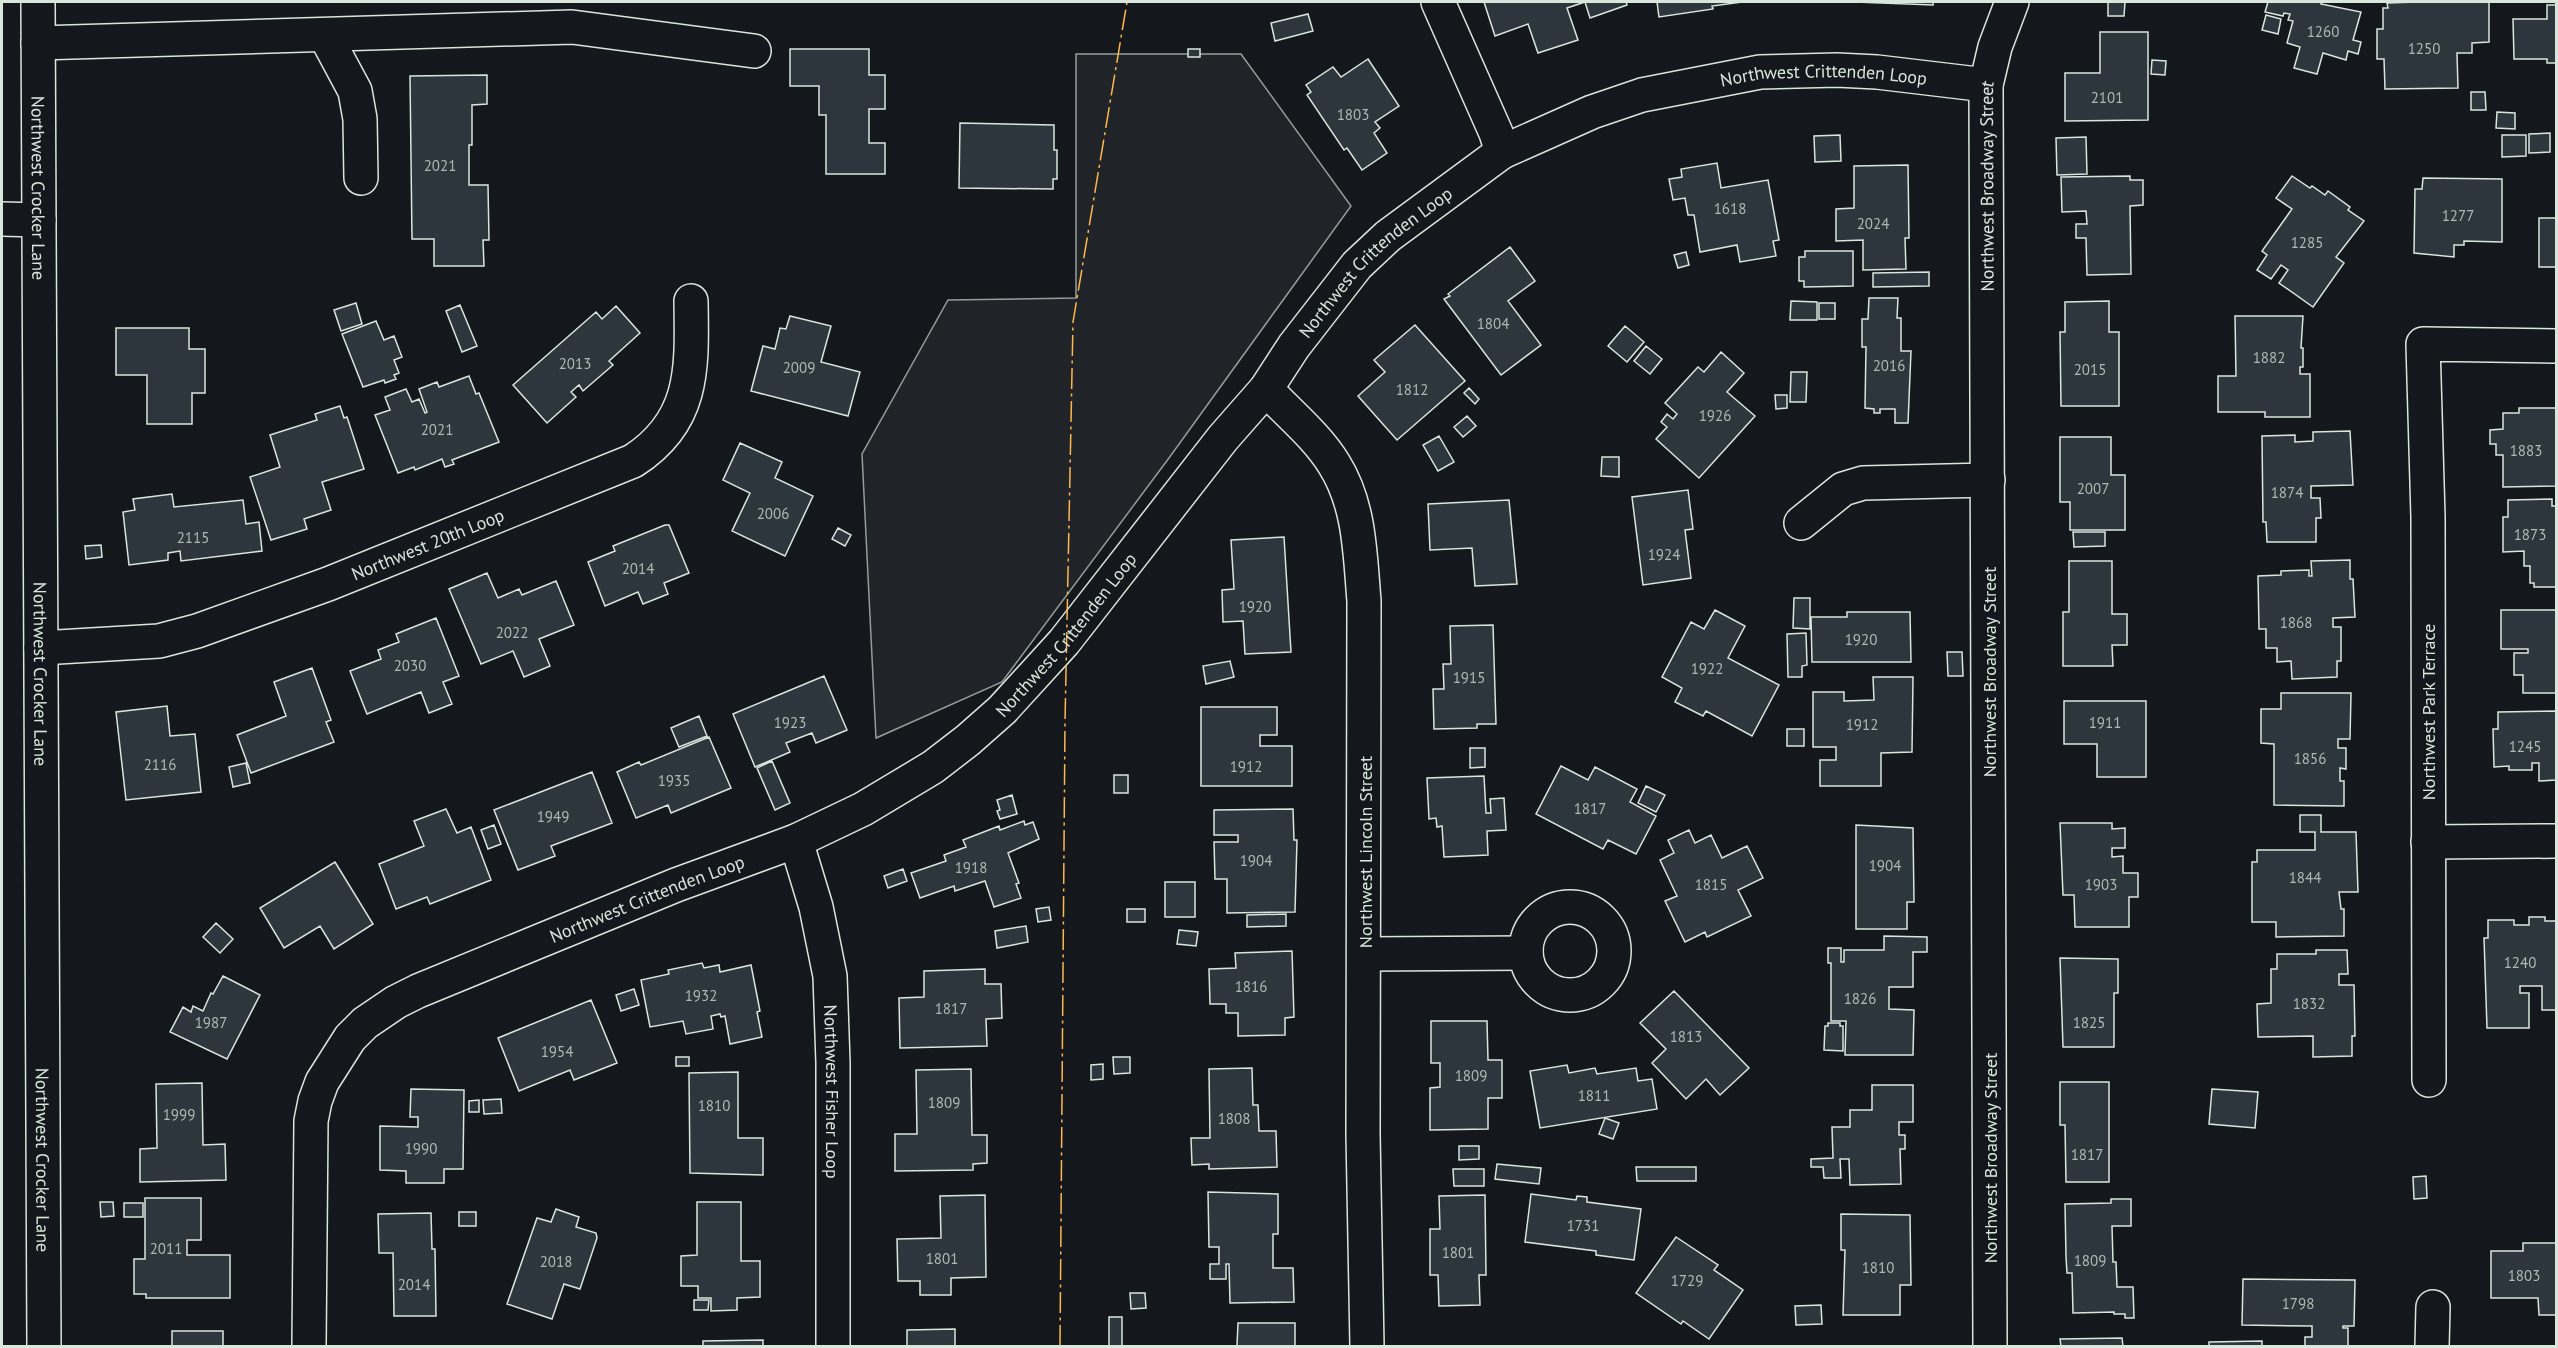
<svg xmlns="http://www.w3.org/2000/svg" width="2558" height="1348" font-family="'PT Sans',sans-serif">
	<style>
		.green { fill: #202428; stroke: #939e99; stroke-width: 1.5 }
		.building { fill: #2c363c; stroke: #d8e6dc; stroke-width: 1.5 }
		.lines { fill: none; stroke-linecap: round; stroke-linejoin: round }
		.minor-casing { stroke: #d8e6dc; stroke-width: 36 }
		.minor { stroke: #14181c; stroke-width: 33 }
		.power { stroke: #ffb74d; stroke-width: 1.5; stroke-dasharray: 21 4.5 3 4.5; stroke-linecap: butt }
		.labels { text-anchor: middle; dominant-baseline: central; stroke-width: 4.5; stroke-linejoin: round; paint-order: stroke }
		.number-label { font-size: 15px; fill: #adbab4 }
		.street-label { font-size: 18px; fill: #d8e6dc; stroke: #14181c }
	</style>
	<rect width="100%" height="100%" fill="#14181c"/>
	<path class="green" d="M1076,54H1241L1351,206L1169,458L1002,682L876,738L862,454L948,300L1076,298Z"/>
	<path class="building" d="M1484,2H1626L1627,5L1590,18L1585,2L1567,8L1578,40L1538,53L1528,24L1495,36Z
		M1657,2H1742L1712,6L1713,9L1659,17Z
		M1855,2H1933V5Z
		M2108,2H2125L2124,16H2108Z
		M2268,2H2322L2321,4L2361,12L2353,40L2361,42L2358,54L2348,51L2346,60L2323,53L2317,74L2294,68L2300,47L2287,43L2293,21L2288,20L2290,14L2284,13L2283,16L2265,12Z
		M2417,2H2489V42L2472,43V53H2457L2458,88L2385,89L2384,59H2377V29H2383V8H2388L2387,3Z
		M2547,5H2556V63H2547V59H2514L2513,19H2547Z
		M1308,14L1313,31L1275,41L1271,23Z
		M2266,15L2281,19L2278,34L2262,30Z
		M2100,32H2148V120L2065,121V73H2100Z
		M790,49H869V75H885V109H869V143H885V174H826V115H819V86H790Z
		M1188,49H1200V57H1188Z
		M1368,59L1399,106L1375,122L1380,128L1374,133L1387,153L1362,170L1347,148L1344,150L1307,95L1311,92L1306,85L1333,67L1341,77Z
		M2152,60L2166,61L2165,75L2151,74Z
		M487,75V104L472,105V145H469V185H488L489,240H483L484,266H434V239H412L410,76Z
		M2471,92H2485L2486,110H2471Z
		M2497,112L2515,113V129L2496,128Z
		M960,123L1054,125V150H1057V179H1053V189L959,188Z
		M2550,133V152L2529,153V134Z
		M1840,135L1841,161L1815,162L1814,136Z
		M2502,135H2526V156L2502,157Z
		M2086,137L2087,174L2057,175L2056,138Z
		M1717,163L1721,188L1768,180L1779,240L1773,241L1776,256L1740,262L1737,245L1700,252L1694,215H1688L1685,198L1673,200L1669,179L1682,177L1681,169Z
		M1908,165L1909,238H1905L1906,269L1863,270V240L1836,241V209L1854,208V166Z
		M2130,176V180H2143V205L2130,206L2131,274L2087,275L2086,238H2076V224H2087L2086,211L2062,212L2061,177Z
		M2292,176L2310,188L2312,186L2325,195L2328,191L2350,207L2348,210L2364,221L2336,257L2344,263L2313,307L2279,283L2288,270L2281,265L2271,279L2257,270L2267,255L2262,251L2292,209L2276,198Z
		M2423,178L2502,179V242L2464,241V245H2454V257L2414,253L2415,189H2422Z
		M2539,218H2556V267H2539Z
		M1510,247L1535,281L1508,301L1541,345L1501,375L1444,299L1450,296L1448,294Z
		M1805,251H1853V286L1804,287V281H1799V257H1805Z
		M1686,252L1689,265L1678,268L1674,255Z
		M1929,272V286L1873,287V273Z
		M1869,298H1898L1897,318H1901V351H1911L1908,423H1895V409H1880V413H1874V409L1865,408L1866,347H1862V319H1868Z
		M1791,301L1817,302V320H1790Z
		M2109,301V332H2119V406H2061L2060,332H2065V302Z
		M356,303L362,324L341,331L334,310Z
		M1819,303H1835V319H1819Z
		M460,305L477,346L462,352L446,311Z
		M616,306L640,333L609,361L613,365L583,391L579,385L571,392L576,397L547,423L513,385L596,312L602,319Z
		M790,316L831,326L821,362L860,372L848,416L751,391L763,346L775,349L780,328L786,329Z
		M2235,316H2303L2301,348H2303V367H2300V374H2310V417H2265V412H2218V376H2236Z
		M376,321L384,340L394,336L402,357L394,360L399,373L394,375L396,379L385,383L384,380L363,387L342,334Z
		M1415,325L1465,381L1397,440L1358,396L1385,372L1374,360Z
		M1625,326L1644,342L1627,362L1608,346Z
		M116,328H189V349H205V393H192V424H147V375H116Z
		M1646,346L1662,359L1650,374L1634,361Z
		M1721,352L1744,373L1727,392L1755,416L1699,478L1656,439L1667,427L1661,422L1667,414L1673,419L1677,414L1665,403L1698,367L1704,372Z
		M1791,372H1807L1806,402H1790Z
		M469,376L476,394L479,393L499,442L452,460L454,464L445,467L442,459L415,470L414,467L398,473L375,415L390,410L385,397L406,389L412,402L419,399L425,413L427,412L419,389L437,382L439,387Z
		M1469,388L1479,399L1475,404L1464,393Z
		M1775,395H1787V408L1776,409Z
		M340,406L344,418L347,417L364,469L322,482L331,510L304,519L307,529L271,540L250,477L280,467L270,435L317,420L315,414Z
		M2519,408H2556V486L2503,487V455H2496V444H2490V430L2503,429V413H2519Z
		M1467,416L1476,426L1463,437L1454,427Z
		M2350,431L2353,485L2311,486V498H2320L2321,518H2316V542H2267L2266,522H2263L2262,436L2295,435V442L2313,441V432Z
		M1439,436L1454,462L1438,471L1423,445Z
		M2060,437H2111V475H2125V530H2070V502H2060Z
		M740,443L782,462L775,478L813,496L785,556L732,531L750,493L723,480Z
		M1602,457H1619V477L1601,476Z
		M1688,490L1693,529L1685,530L1691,578L1643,585L1632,497Z
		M172,494L174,507L243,500L246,524L259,522L262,551L181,561L180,551L168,553V560L129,565L123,512L135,510L133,499Z
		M2552,499V506H2556V587H2534V583H2530V566H2524V551L2503,552V517H2508V500Z
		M1509,500L1517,584L1475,586L1472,548L1430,550L1428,504Z
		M665,525H669L689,573L664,583L668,594L643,604L638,592L605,606L588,562L615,551L613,546Z
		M838,528L851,535L845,546L832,539Z
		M2073,532H2105V546L2074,547Z
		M1284,537L1291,652L1245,654L1243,621L1223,622L1222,590L1234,589L1231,540Z
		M101,545L102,557L86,559L85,546Z
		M2350,560V579H2353L2355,617L2333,618V627H2341V661H2337V677L2292,679L2291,661L2277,662V648H2266V629H2259L2258,576L2281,575V571L2309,570V576H2312L2311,561Z
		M2069,561H2112V614H2127V645H2112L2113,666H2063V612H2069Z
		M487,573L498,598L519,589L522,595L556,581L574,625L539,639L550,666L524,677L513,651L481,664L449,589Z
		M1794,598H1810V629L1793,628Z
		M1715,610L1745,626L1728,658L1779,685L1752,736L1706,711L1703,716L1675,702L1682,688L1662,677L1691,622L1704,629Z
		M2501,610H2556V693H2523V675H2514V653H2528V649H2501Z
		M1847,612H1910L1911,662H1812L1811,617H1847Z
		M436,618L459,676L443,682L452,704L429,713L421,692L367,714L350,671L381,659L378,650L399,642L396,634Z
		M1493,625L1496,724H1477V728L1434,729L1433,689H1444L1443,664H1451L1450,626Z
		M1806,633L1807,665L1802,666V677H1788L1787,634Z
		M1947,652H1962L1963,676H1948Z
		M1230,661L1234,677L1206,684L1203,666Z
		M312,668L331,720L326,722L334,742L251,773L237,735L286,716L274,682Z
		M824,676L847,730L816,743L812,733L786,743L790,752L755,767L733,714Z
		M1873,677H1913L1912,752L1881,753V786H1820V760H1836V747H1813V692H1844V701L1874,700Z
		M2281,693H2351L2350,739H2338V748H2346V769L2340,768V781H2344V806L2274,805V744L2261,743V709H2281Z
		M2064,701H2146V777H2097V744H2064Z
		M167,706L170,736L195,734L201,792L126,800L116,712Z
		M1201,707H1277V735H1260V746H1292V786H1201Z
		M2556,711V780L2539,781V763H2532V770H2509V766L2494,767L2493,729H2498V712Z
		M699,716L707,736L679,747L671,728Z
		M1787,729H1804V746H1787Z
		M709,737L731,788L671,813L668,805L636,818L617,772L639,762L641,765Z
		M1470,748H1485V767L1470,768Z
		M772,761L790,803L775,810L757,768Z
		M246,763L250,783L233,787L229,767Z
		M1561,766L1588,780L1595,767L1637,789L1630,802L1656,816L1636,854L1608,840L1603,849L1536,814Z
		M592,772L612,823L551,846L555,856L518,870L494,810Z
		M1114,775H1128V793H1114Z
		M1484,776L1486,813H1491L1490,799L1504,798L1506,830L1487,831L1488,855L1444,857L1442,826L1437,827L1436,818L1429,819L1427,778Z
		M1646,786L1665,795L1656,812L1638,803Z
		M1012,795L1017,814L1000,819L997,811L1000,810L997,800Z
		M446,809L457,833L471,827L491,880L430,904L427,897L396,909L379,864L424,846L414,821Z
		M1293,809L1294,840H1297L1295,912L1227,913V879H1215L1214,842H1238V835H1214V810Z
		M2300,815H2321V832H2356L2358,892H2339L2341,909H2344V936L2276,937V922H2252V862H2257V850H2315V832H2300Z
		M1024,821L1025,825L1033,822L1039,839L1008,853L1019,883L1016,884L1021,898L994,907L985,881L955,891L954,886L920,898L911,873L946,861L944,855L966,847L963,840L999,826L1000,830Z
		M2060,823H2112V829L2125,828V848H2112V857L2123,856V873H2138V897H2129V927H2075L2074,895H2063Z
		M494,825L501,844L488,849L481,830Z
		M1856,825L1913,828L1914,902H1907V929H1856Z
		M1689,830L1695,843L1711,835L1722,858L1747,846L1763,878L1738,890L1751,916L1707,937L1705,932L1685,942L1665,901L1677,896L1660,860L1674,853L1668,840Z
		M335,862L373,924L334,949L320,926L284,948L260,908Z
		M903,869L907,881L888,888L884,876Z
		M1165,882H1195V917H1165Z
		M1049,907L1051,920L1038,922L1036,909Z
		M1127,909H1145V922H1127Z
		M1286,914V926L1247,927V915Z
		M2529,917H2545V921H2556V1010H2542V986H2520V993H2529V1028H2487L2484,938H2488V920H2514V925H2529Z
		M216,923L233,939L220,953L203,937Z
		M1026,926L1028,942L997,948L995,931Z
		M1179,930L1198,932L1196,946L1177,944Z
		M1884,936L1927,937V952H1913V987H1889V1009L1914,1010L1913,1055H1845L1846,1021H1831V963H1828V948H1841V962H1844V950H1884Z
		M2316,950H2347L2348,974H2339V985H2354L2355,1036H2352V1056L2313,1057V1036L2258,1037L2257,1004L2271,1003V969H2277V954H2316Z
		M1292,951L1294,1017L1285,1018V1035L1238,1036V1013H1226V1004H1210L1209,969L1236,968L1235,953Z
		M2060,958L2118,959V993H2114V1047H2063Z
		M702,963L704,968L719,965L720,972L751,965L760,1011L757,1012L762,1037L730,1044L725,1016L721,1017L720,1014L711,1016L713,1029L686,1034L683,1021L650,1027L641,980L669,974L668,970Z
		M985,969V984H1001L1002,1018L986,1019L987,1046L900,1048L899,998L924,997V971Z
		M223,976L260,995L227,1059L170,1032L183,1007L191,1012L193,1006L203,1011L211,993L213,994Z
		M634,989L639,1005L621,1011L616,995Z
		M1674,991L1749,1068L1720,1095L1706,1079L1686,1099L1652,1063L1666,1049L1640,1023Z
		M591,1000L617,1063L574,1080L570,1070L519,1091L498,1038Z
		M1431,1021H1487L1488,1060H1502V1098H1488V1129L1430,1130V1088L1440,1087V1063H1431Z
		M1828,1023H1840V1026H1843V1051L1824,1050L1825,1026H1828Z
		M676,1057H689V1066H676Z
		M1113,1057H1130V1073L1114,1074Z
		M1103,1064V1079L1091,1080V1065Z
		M1567,1065L1569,1073L1595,1068L1597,1074L1636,1068L1638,1081L1652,1079L1657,1109L1540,1128L1530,1071Z
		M1252,1068L1253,1105H1258L1259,1131H1276L1277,1167L1209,1169V1164L1192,1165L1191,1138H1210L1209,1069Z
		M971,1069L972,1135H987V1163L973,1164V1170L895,1171V1134H917L916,1070Z
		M738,1072V1138H763V1175L690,1173L689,1073Z
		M2060,1082H2109V1182H2066L2065,1125H2060Z
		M202,1083L203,1145L225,1144L226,1180L140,1182V1149L157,1148L156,1084Z
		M1872,1085H1913V1122H1899V1135H1905V1149H1900L1901,1184L1850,1185L1849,1159H1840L1841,1178H1824L1823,1167H1811V1159L1833,1158L1832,1127H1850V1110H1872Z
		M411,1089L464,1090L463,1169H444V1183H406V1171L380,1170V1126L418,1127V1117H410Z
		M2212,1089L2258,1092L2255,1128L2209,1124Z
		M501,1099L502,1113L484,1114L483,1100Z
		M479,1100V1112H469V1101Z
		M1605,1118L1619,1123L1613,1139L1599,1134Z
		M1459,1146H1479V1159L1459,1160Z
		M1497,1164L1541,1168L1539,1184L1495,1179Z
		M1636,1167H1696V1181H1637Z
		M1453,1169H1484V1186H1454Z
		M2426,1176L2427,1198L2414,1199L2413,1177Z
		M1208,1192L1278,1194V1234H1273V1268H1293L1294,1302L1230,1303L1229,1264H1226V1279H1210V1264H1219V1247H1209Z
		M1531,1194L1576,1200L1577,1196L1587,1197V1202L1641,1209L1634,1260L1596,1255V1251L1525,1242Z
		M985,1195L986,1277L951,1278V1295H920V1281H898L897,1239L941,1238L940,1196Z
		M1485,1195L1486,1275H1479L1480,1305L1439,1306L1438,1275H1430V1229H1440L1439,1196Z
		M145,1198H201V1240H187V1255H230V1298H146V1294H134V1259H145Z
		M2111,1199H2131V1226H2112L2113,1262H2116L2117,1287H2133L2134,1318H2125V1314H2114V1312L2073,1313L2072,1273H2067L2066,1257L2065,1204L2111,1203Z
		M100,1202H113L114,1216L101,1217Z
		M697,1202H741V1261H760V1297L737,1298V1310L711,1311V1298H698V1286H681V1256L697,1255Z
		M124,1203H143V1217H124Z
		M556,1209L579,1217L576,1227L596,1233L597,1238L580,1289L564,1284L552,1319L507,1304L537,1218L551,1222Z
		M459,1212H476V1226H459Z
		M431,1213L432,1249H435L436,1316H394L393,1253H379L378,1214Z
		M1841,1214L1910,1215L1911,1285H1900V1315H1843L1845,1250H1841Z
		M1676,1237L1718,1265L1714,1270L1743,1290L1709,1339L1683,1321L1681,1324L1636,1293Z
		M2523,1243H2556V1315H2539L2538,1298H2491V1251H2523Z
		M2243,1279L2355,1280L2354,1326H2343V1328H2348V1346H2305V1337H2312V1326L2242,1325Z
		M1130,1293H1145L1146,1308L1131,1309Z
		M694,1300H709L708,1310H694Z
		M1821,1305L1822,1324L1796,1325L1795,1306Z
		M1109,1317H1122V1346H1107H1109Z
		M1238,1323H1295V1346H1237Z
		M955,1329V1346H907V1330Z
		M172,1331H223V1346H172Z
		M2122,1338L2123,1346H2061L2060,1339Z
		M763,1340V1346H703V1341Z
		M2262,1341V1346H2209V1342Z"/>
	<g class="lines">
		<g class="minor-casing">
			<g id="minor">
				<path id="s1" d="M38,2L44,1346"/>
				<path d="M1438,2L1496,133L1502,152"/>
				<path d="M325,35L355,91L360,119L361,178"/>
				<path d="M38,43L572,27L754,51"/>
				<path d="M2,219L39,220"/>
				<path d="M1266,389C1288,413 1316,435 1334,464C1360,505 1360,554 1364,601L1363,1134L1367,1346"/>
				<path d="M1801,523L1843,489L1863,483L1988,480"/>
				<path id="s2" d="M41,648L159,641L197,631L328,584L633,461C695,421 692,368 691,301"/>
				<path id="s3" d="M796,841L816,907L830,976L833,1063V1346"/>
				<path d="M2428,842L2556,841"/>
				<circle cx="1570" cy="951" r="44"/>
				<path d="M1365,954L1526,953"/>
				<path d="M2429,1080L2428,517L2423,344L2556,346"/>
				<path id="s4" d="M309,1346L311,1121L315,1101L322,1082L350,1038L365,1023L396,1002L418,991L676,885L796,841L863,809L933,767L968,740L1002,710L1064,642L1223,438L1266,389L1294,346L1357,265L1388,236L1502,152L1592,112L1642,95L1760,72L1837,70L1877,72L1986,85"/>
				<path id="s5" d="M1990,1346L1986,85L1995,47L2012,2"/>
				<path d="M2432,1346L2433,1307"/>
			</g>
		</g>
		<use href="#minor" class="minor"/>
		<path class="power" d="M1060,1346L1065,722L1073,322L1127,2"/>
	</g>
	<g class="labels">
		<g class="number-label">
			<text x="2323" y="31">1260</text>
			<text x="2424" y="48">1250</text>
			<text x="2107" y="97">2101</text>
			<text x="1353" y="114">1803</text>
			<text x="440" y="165">2021</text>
			<text x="1730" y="208">1618</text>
			<text x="2458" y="215">1277</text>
			<text x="1873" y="223">2024</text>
			<text x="2307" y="242">1285</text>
			<text x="1493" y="323">1804</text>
			<text x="2269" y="357">1882</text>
			<text x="575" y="363">2013</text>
			<text x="1889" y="365">2016</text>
			<text x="799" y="367">2009</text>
			<text x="2090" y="369">2015</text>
			<text x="1412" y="389">1812</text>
			<text x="1715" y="415">1926</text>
			<text x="437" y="429">2021</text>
			<text x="2526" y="450">1883</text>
			<text x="2093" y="488">2007</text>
			<text x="2287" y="492">1874</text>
			<text x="773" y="513">2006</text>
			<text x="2530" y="534">1873</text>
			<text x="193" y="537">2115</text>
			<text x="1664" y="554">1924</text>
			<text x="638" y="568">2014</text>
			<text x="1255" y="606">1920</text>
			<text x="2296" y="622">1868</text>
			<text x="512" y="632">2022</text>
			<text x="1861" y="639">1920</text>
			<text x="410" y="665">2030</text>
			<text x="1707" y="668">1922</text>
			<text x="1469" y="677">1915</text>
			<text x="790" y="722">1923</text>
			<text x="2105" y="722">1911</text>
			<text x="1862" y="724">1912</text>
			<text x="2525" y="746">1245</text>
			<text x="2310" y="758">1856</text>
			<text x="160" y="764">2116</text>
			<text x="1246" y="766">1912</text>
			<text x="674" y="780">1935</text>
			<text x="1590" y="808">1817</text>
			<text x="553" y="816">1949</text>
			<text x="1256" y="860">1904</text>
			<text x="1885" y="865">1904</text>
			<text x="971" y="867">1918</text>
			<text x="2305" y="877">1844</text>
			<text x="1711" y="884">1815</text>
			<text x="2101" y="884">1903</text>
			<text x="2520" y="962">1240</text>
			<text x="1251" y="986">1816</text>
			<text x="701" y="995">1932</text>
			<text x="1860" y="998">1826</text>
			<text x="2309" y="1003">1832</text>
			<text x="951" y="1008">1817</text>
			<text x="211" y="1022">1987</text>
			<text x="2089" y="1022">1825</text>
			<text x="1686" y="1036">1813</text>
			<text x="557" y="1051">1954</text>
			<text x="1471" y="1075">1809</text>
			<text x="1594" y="1095">1811</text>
			<text x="944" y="1102">1809</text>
			<text x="714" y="1105">1810</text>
			<text x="179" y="1114">1999</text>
			<text x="1234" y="1118">1808</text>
			<text x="421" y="1148">1990</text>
			<text x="2087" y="1154">1817</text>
			<text x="1583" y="1225">1731</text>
			<text x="166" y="1248">2011</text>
			<text x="1458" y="1252">1801</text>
			<text x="942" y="1258">1801</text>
			<text x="2090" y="1260">1809</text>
			<text x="556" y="1261">2018</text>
			<text x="1878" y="1267">1810</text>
			<text x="2524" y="1275">1803</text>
			<text x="1687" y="1280">1729</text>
			<text x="414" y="1284">2014</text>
			<text x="2298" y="1303">1798</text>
		</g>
		<g class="street-label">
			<text stroke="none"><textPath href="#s4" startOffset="2142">Northwest Crittenden Loop</textPath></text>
			<text stroke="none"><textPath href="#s5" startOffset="1160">Northwest Broadway Street</textPath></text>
			<text stroke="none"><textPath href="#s1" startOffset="186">Northwest Crocker Lane</textPath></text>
			<text stroke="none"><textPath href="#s4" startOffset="1638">Northwest Crittenden Loop</textPath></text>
			<text stroke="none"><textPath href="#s2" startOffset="404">Northwest 20th Loop</textPath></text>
			<text stroke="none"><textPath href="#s4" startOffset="1152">Northwest Crittenden Loop</textPath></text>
			<text transform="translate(1989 672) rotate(-90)">Northwest Broadway Street</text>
			<text stroke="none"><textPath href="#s1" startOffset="672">Northwest Crocker Lane</textPath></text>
			<text transform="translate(2428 712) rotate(-90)">Northwest Park Terrace</text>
			<text transform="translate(1365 852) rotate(-90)">Northwest Lincoln Street</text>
			<text stroke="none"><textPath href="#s4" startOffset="648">Northwest Crittenden Loop</textPath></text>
			<text stroke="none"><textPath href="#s3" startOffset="255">Northwest Fisher Loop</textPath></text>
			<text transform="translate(1990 1158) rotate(-90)">Northwest Broadway Street</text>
			<text stroke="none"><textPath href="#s1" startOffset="1158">Northwest Crocker Lane</textPath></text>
		</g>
	</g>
	<rect width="2558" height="1348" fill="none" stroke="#d8e6dc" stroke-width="6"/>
</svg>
